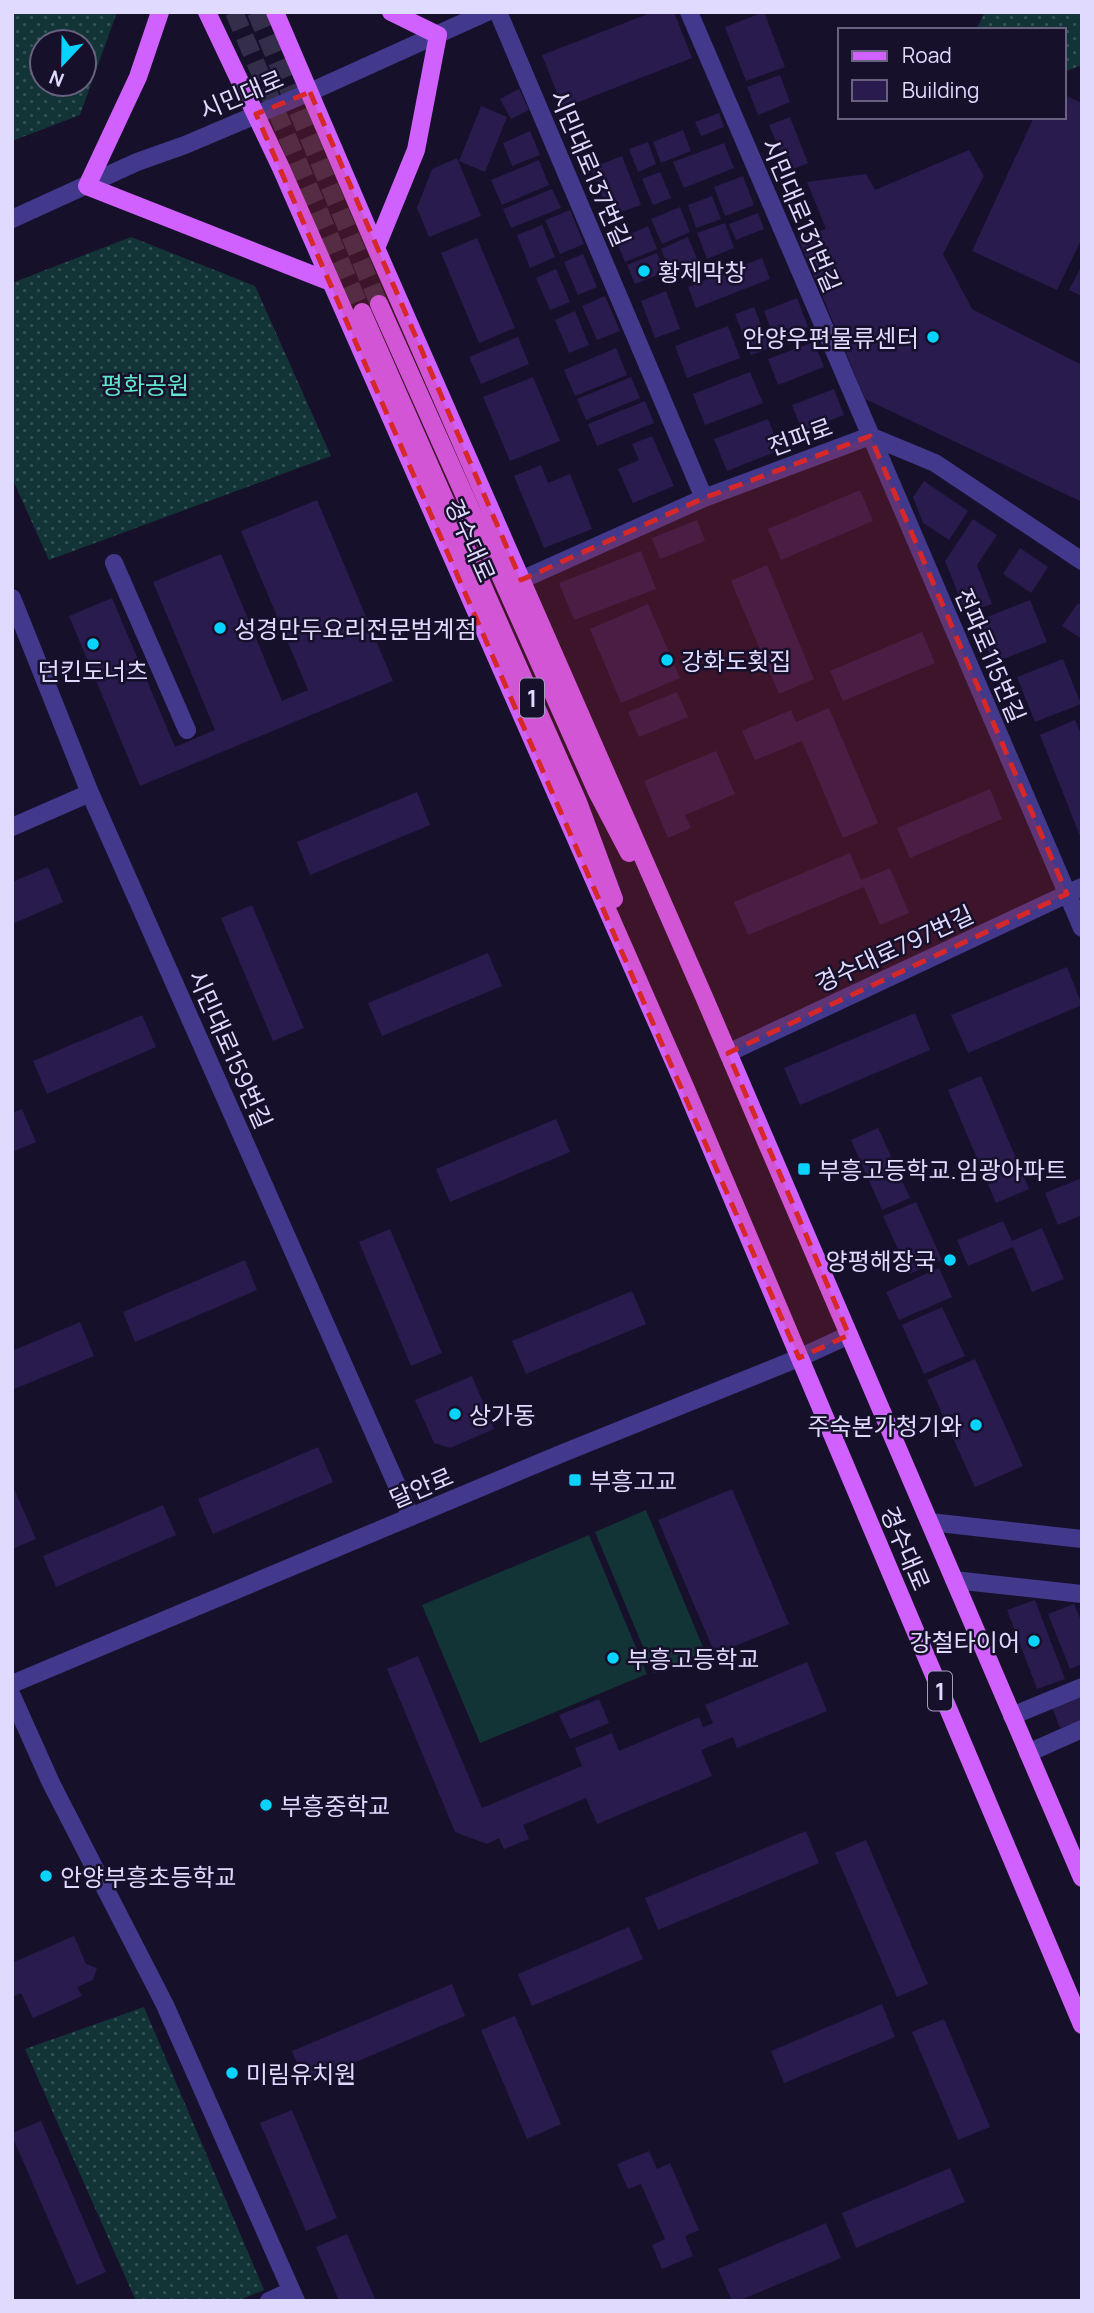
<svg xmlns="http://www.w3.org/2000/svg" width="1094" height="2313" font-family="Manrope,'Noto Sans KR',sans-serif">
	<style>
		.grass { fill: url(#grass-dots); fill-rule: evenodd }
		.garden { fill: #133436 }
		.building { fill: #291b4d }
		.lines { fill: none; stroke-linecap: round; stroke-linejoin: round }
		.major-tunnel { stroke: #352e4b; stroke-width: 18; stroke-dasharray: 18 9; stroke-linecap: butt }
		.minor { stroke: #42398c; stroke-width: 18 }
		.major { stroke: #d061ff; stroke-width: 18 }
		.marked { fill: #d62828; fill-opacity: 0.2; stroke: #d62828; stroke-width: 5; stroke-dasharray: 14 9; stroke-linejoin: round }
		.poi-dot { fill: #06d4ff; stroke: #17102b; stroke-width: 2.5 }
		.labels { text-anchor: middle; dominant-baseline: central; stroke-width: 5; stroke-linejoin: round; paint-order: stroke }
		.shield { fill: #17102b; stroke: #a49dbf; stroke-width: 2 }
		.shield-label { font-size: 23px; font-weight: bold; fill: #e1daff }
		.street-label { font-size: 24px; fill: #e1daff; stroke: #17102b }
		.poi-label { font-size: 24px; fill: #e1daff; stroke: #17102b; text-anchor: start }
		.park-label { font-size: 24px; fill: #60e6ce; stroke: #17102b }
	</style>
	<defs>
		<pattern id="grass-dots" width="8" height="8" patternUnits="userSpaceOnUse" patternTransform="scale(1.75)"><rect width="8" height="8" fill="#133436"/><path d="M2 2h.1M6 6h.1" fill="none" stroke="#355154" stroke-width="1.8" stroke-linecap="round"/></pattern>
	</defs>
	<rect width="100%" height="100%" fill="#17102b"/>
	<path class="grass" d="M12,12H117L80,115L12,141ZM42,42H84V84H42Z
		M985,12H1082V65L1064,72V30H976Z
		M131,237L255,286L331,456L49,560L12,478V283Z
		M144,2007L264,2290L237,2301H136L25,2049Z"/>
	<path class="garden" d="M646,1510L705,1652L654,1673L595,1532Z
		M589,1535L647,1674L480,1743L422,1605Z"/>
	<path class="building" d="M653,12H674L692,58L563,108L542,55Z
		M764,12L785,67L746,81L725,27Z
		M780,75L790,102L758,115L747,87Z
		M519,89L529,110L511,119L500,99Z
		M1064,95L1082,103V238L1057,290L972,251L1034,117H1064Z
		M481,106L507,117L485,172L459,161Z
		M719,113L724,127L701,136L695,122Z
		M790,117L808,163L788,171L769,125Z
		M683,130L691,151L661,163L653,142Z
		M530,131L540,155L512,166L503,143Z
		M648,142L656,164L638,172L629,149Z
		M724,143L734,168L684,188L673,162Z
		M969,150L984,176L943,254L972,309L1082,365V502L865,399L798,238L826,229L807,182L866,174L875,190Z
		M622,156L641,205L610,216L591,168Z
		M457,158L481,216L429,237L417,208L432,169Z
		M539,160L549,185L502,205L491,180Z
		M660,172L671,198L653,205L642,179Z
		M743,176L754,205L725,216L714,187Z
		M552,189L561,208L511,228L503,209Z
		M712,196L721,219L696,228L688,205Z
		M680,207L690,232L662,244L651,219Z
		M570,210L584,244L560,254L545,220Z
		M758,213L764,229L736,240L729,224Z
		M725,223L734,248L707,259L697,233Z
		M542,225L555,257L530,268L517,235Z
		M648,226L657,249L625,262L616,240Z
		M688,237L698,261L670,272L661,249Z
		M477,238L515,328L479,343L441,253Z
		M657,253L665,272L635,284L627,265Z
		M583,254L597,287L578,295L564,262Z
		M762,258L770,279L696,308L688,287Z
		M1082,265V296L1069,290Z
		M556,269L570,302L550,310L536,278Z
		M666,291L680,329L655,338L641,301Z
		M605,296L620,331L597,340L582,306Z
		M797,298L808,327L775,340L764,311Z
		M754,307L770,348L751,355L735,314Z
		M575,311L589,345L569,353L555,320Z
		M728,326L740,358L687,378L675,346Z
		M518,337L529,364L481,384L469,357Z
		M814,342L824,367L778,385L768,359Z
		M616,348L627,375L575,396L564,370Z
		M750,372L763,403L705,425L693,394Z
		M533,377L560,441L510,461L483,397Z
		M631,377L640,398L586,420L577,399Z
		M834,389L844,415L802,431L792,405Z
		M645,401L654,423L597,446L588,424Z
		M768,419L780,450L727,471L714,439Z
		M652,436L674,486L633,503L618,469L639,460L632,444Z
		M541,465L548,483L570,474L592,529L544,548L514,476Z
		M924,481L968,511L949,540L923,523L913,497Z
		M860,490L873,521L781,560L768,529Z
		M317,500L393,681L140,786L69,616L112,598L175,747L215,730L153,582L221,554L282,701L308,690L241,531Z
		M973,519L997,535L977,565L992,604L966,613L945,561Z
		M697,520L705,541L660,559L652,538Z
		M1020,548L1048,567L1031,593L1003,574Z
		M641,551L656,589L574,620L559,583Z
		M767,565L814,679L779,694L731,581Z
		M1030,600L1047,642L993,663L977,621Z
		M1078,603L1082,606V639L1062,626Z
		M648,604L680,678L621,703L590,629Z
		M922,632L935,663L843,701L830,671Z
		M1063,659L1081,704L1035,722L1017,677Z
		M677,692L688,717L639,737L628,712Z
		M829,708L878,823L843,838L802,741L755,760L742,731L791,710L796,722Z
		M1075,720L1082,736V841L1040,735Z
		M716,751L735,794L685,815L691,828L668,838L644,781Z
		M990,789L1002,819L910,858L897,828Z
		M417,792L430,825L310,875L297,842Z
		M850,853L861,880L890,868L909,913L880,925L864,887L748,935L734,902Z
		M48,867L63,902L12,924V882Z
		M252,905L304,1028L273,1041L221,918Z
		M488,953L502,986L382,1036L368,1003Z
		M1067,967L1082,1005L968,1053L951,1015Z
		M915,1013L930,1050L800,1105L784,1068Z
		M142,1015L156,1047L47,1094L33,1061Z
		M981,1076L1029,1189L996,1203L948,1090Z
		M22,1109L36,1142L12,1152V1113Z
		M556,1119L570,1152L450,1202L436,1169Z
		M878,1128L910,1198L882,1210L851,1140Z
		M1082,1178V1215L1058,1225L1045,1193Z
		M916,1202L942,1260L909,1274L883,1216Z
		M1003,1221L1012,1241L1042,1228L1064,1279L1032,1292L1013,1247L968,1266L957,1240Z
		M390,1229L442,1353L411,1366L359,1242Z
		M245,1260L257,1290L135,1342L123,1312Z
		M939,1268L952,1297L899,1320L886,1292Z
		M632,1291L646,1324L526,1374L512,1341Z
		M942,1307L965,1356L924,1374L902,1325Z
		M80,1322L94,1356L12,1390V1351Z
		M975,1359L1023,1466L975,1487L927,1380Z
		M472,1376L494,1429L450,1448L434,1443L415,1400Z
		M318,1447L333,1482L213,1534L198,1499Z
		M12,1484L36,1539L12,1549Z
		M732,1489L789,1624L715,1654L658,1520Z
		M163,1505L176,1535L56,1587L43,1556Z
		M1035,1600L1065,1679L1037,1689L1007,1610Z
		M1074,1604L1082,1623V1664L1070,1669L1048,1614Z
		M418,1656L482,1808L582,1766L575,1748L612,1733L619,1751L699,1717L703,1727L713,1723L705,1705L807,1662L827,1711L737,1748L733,1737L701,1750L712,1776L597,1824L586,1798L523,1825L529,1839L504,1849L499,1838L487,1844L455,1832L387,1669Z
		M1082,1693V1720L1060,1728L1051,1705Z
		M599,1699L609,1723L570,1739L559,1715Z
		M806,1831L819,1863L658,1930L645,1898Z
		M866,1840L928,1984L897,1997L835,1853Z
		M629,1927L643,1959L532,2006L518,1974Z
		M74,1936L86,1964L97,1968L93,1980L77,1987L82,1996L33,2018L21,1993L12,1997V1963Z
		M452,1984L465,2016L306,2083L292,2051Z
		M882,2004L895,2037L784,2083L771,2051Z
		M515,2016L561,2124L527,2139L481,2030Z
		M944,2019L990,2127L958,2140L912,2032Z
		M292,2110L337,2218L306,2231L260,2123Z
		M41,2121L106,2272L77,2285L12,2136V2133Z
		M649,2151L657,2169L670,2163L699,2230L685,2236L693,2256L662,2269L652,2245L665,2239L641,2184L628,2189L617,2164Z
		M950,2168L965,2202L856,2248L842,2213Z
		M826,2223L841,2258L738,2301H732L718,2269Z
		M347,2234L376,2301H339L316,2247Z"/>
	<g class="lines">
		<path class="major-tunnel" d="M234,12L362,312
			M256,12L379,304"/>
		<path class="minor" d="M498,12L704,498
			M689,12L1082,928
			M12,219L137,162L185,145L310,92L487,12
			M114,563L187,730
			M521,580L704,498L870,436L935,463L1082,561
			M12,598L90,793L411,1517
			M12,827L90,793
			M728,1053L1082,887
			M930,1522L1082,1539
			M954,1580L1082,1594
			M12,1684L563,1453L799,1358L849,1335
			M12,1696L51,1783L165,2005L296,2301
			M1012,1716L1082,1687
			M1028,1753L1082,1729
			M269,2301L291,2291"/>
		<path class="major" d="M160,12L138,77L87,186L331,282
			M207,12L281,168L686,1089L1082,2025
			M275,12L376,248L705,999L1082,1878
			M376,248L416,150L438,35L391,12
			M379,304L597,792L629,853
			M362,312L578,802L614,899"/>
	</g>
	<path class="marked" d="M310,92L521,580L704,498L870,436L1067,894L728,1053L849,1335L799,1358L256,114Z"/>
	<g class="poi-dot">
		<circle cx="644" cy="271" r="7"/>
		<circle cx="933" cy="337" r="7"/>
		<circle cx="220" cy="628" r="7"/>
		<circle cx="93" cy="644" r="7"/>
		<circle cx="667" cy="660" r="7"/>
		<rect x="797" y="1162" width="14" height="14" rx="3.5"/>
		<circle cx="950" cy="1260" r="7"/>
		<circle cx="455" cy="1414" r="7"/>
		<circle cx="976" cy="1425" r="7"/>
		<rect x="568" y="1473" width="14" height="14" rx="3.5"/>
		<circle cx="1034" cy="1641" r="7"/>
		<circle cx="613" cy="1658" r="7"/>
		<circle cx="266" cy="1805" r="7"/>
		<circle cx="46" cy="1876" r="7"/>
		<circle cx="232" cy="2073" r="7"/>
	</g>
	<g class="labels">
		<g class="shield">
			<rect x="520" y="678.5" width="24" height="39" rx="5"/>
			<rect x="928" y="1671.5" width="24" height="39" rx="5"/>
		</g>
		<g class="shield-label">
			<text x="532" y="698">1</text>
			<text x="940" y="1691">1</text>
		</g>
		<g class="street-label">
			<text transform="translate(241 94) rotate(-23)">시민대로</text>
			<text transform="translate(591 168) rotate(67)">시민대로137번길</text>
			<text transform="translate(802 215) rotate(67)">시민대로131번길</text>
			<text transform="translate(800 436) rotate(-20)">전파로</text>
			<text transform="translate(471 540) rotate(66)">경수대로</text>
			<text transform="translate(991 655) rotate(67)">전파로115번길</text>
			<text transform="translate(894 948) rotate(-25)">경수대로797번길</text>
			<text transform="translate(231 1049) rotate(66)">시민대로159번길</text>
			<text transform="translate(421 1487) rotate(-23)">달안로</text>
			<text transform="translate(906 1548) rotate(67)">경수대로</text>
		</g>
		<g class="poi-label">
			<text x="658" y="271">황제막창</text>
			<text x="919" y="337" text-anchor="end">안양우편물류센터</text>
			<text x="234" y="628">성경만두요리전문범계점</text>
			<text x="681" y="660">강화도횟집</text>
			<text x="93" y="670" text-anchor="middle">던킨도너츠</text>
			<text x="818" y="1169">부흥고등학교.임광아파트</text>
			<text x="936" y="1260" text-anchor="end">양평해장국</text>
			<text x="469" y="1414">상가동</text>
			<text x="962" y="1425" text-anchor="end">주숙본가청기와</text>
			<text x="589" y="1480">부흥고교</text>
			<text x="1020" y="1641" text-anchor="end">강철타이어</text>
			<text x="627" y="1658">부흥고등학교</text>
			<text x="280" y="1805">부흥중학교</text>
			<text x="60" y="1876">안양부흥초등학교</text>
			<text x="246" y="2073">미림유치원</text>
		</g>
		<g class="park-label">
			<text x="145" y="384">평화공원</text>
		</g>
	</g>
	<rect width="1094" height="2313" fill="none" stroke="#e1daff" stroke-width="28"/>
	<rect x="838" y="28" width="228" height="91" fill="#17102b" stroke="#686180" stroke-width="2"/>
	<rect x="852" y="51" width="35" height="10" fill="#d061ff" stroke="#686180" stroke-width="2"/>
	<text x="902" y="63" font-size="21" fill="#e1daff">Road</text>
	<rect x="852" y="80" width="35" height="21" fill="#291b4d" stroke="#686180" stroke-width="2"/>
	<text x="902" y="98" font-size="21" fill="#e1daff">Building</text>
	<g transform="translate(63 63) rotate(202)"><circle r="33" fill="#17102b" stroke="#686180" stroke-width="2"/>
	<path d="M0-5L12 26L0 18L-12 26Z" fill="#06d4ff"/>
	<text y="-10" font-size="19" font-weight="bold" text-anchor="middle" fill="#e1daff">N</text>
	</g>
</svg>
